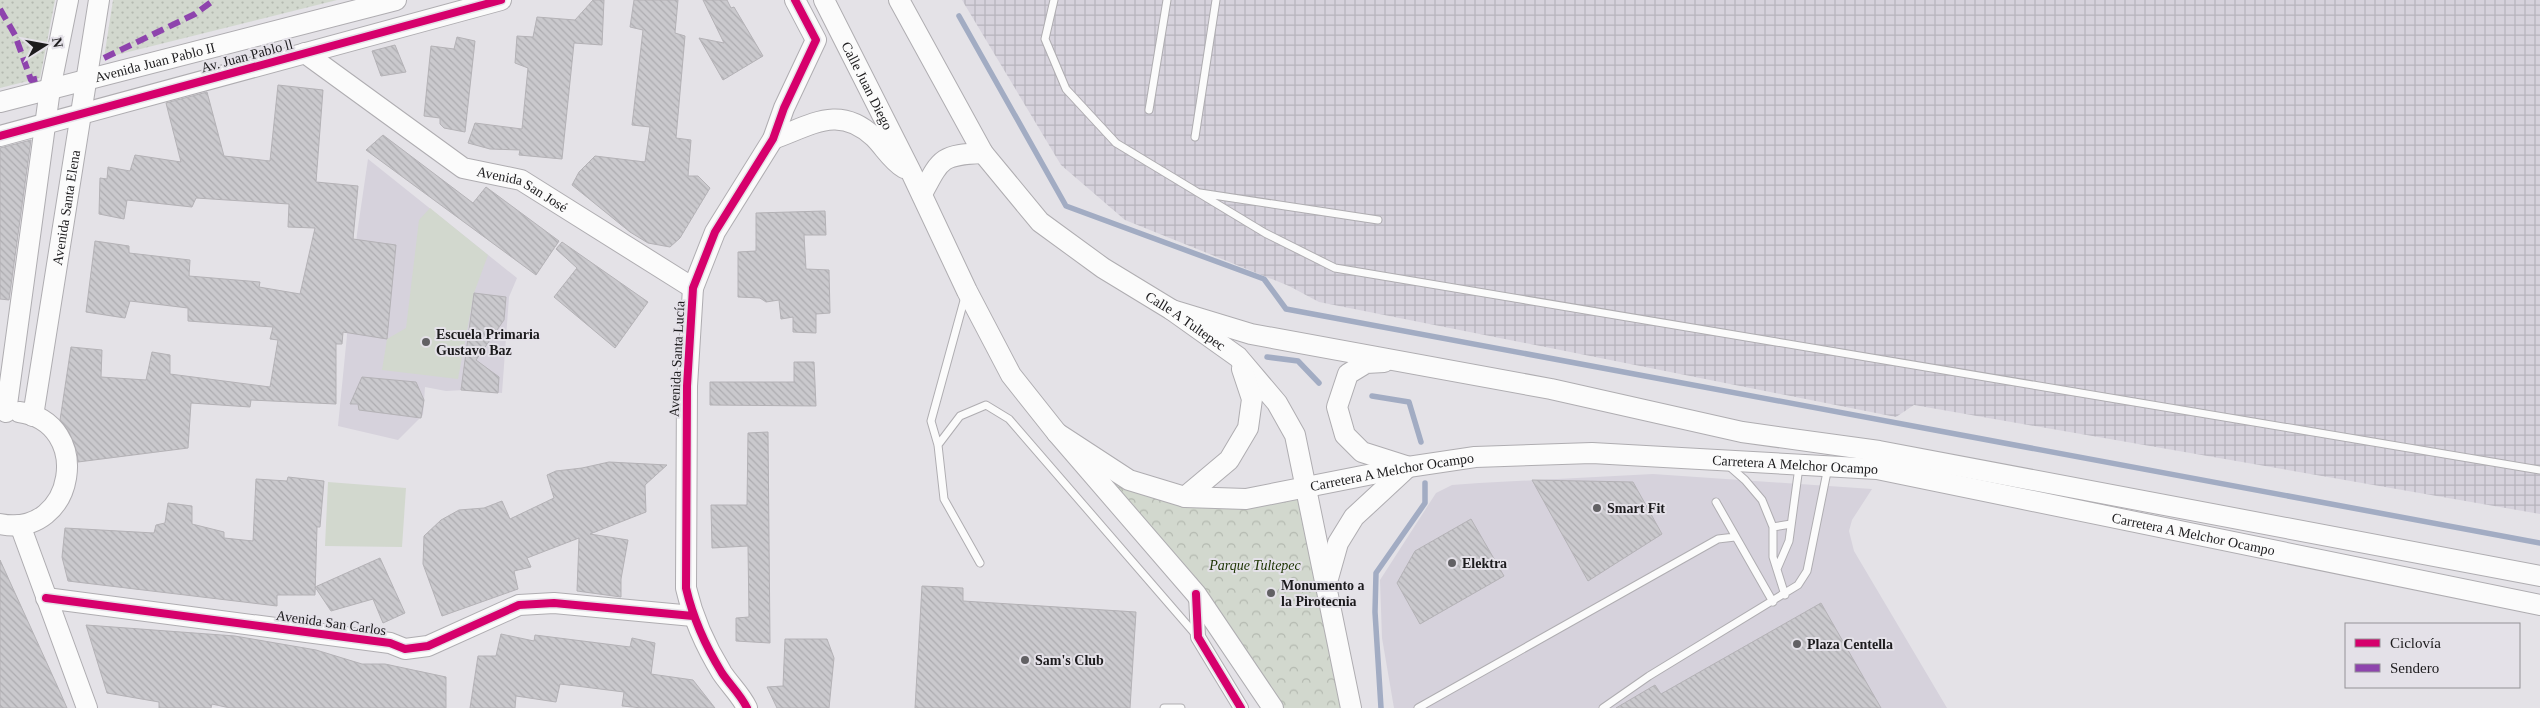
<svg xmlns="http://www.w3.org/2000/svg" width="2540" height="708" font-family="Georgia,serif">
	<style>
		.built { fill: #d6d2dc }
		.industrial { fill: url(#industrial-grid) }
		.grass { fill: url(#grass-dots) }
		.park { fill: url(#park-crowns) }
		.pitch { fill: #d2d8ce }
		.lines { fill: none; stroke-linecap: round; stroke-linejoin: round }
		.stream { stroke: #a2acc3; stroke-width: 5.5 }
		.building { fill: url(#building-back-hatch); stroke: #b4b2b6 }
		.lane-casing { stroke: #afadb1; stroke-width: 9 }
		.street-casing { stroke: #afadb1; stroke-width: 16 }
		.secondary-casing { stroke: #afadb1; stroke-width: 22 }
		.lane { stroke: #fbfbfb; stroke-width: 7 }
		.street { stroke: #fbfbfb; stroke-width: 14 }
		.secondary { stroke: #fbfbfb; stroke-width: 20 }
		.quiet { stroke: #8e44ad; stroke-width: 6; stroke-dasharray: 12 6; stroke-linecap: butt }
		.cycleway-casing { stroke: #e4e1e8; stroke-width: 11 }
		.cycleway { stroke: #d6006c; stroke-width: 8 }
		.poi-dot { fill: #626164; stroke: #e4e1e8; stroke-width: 2 }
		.labels { text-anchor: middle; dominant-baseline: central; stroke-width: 4; stroke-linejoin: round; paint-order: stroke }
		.street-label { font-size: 14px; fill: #1c1b1d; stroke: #e4e1e8 }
		.poi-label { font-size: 14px; font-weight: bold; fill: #1c1b1d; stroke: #e4e1e8; text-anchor: start }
		.park-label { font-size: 14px; font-style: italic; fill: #1b3201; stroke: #e4e1e8 }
	</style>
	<defs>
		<pattern id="industrial-grid" width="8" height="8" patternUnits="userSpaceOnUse" patternTransform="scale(1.25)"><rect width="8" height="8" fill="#d6d2dc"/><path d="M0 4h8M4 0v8" fill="none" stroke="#b7b4bc"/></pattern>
		<pattern id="grass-dots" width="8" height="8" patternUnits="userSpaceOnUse" patternTransform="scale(1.25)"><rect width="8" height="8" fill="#d2d8ce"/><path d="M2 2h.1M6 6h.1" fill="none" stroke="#b4b9b0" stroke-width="1.8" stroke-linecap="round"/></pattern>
		<pattern id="park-crowns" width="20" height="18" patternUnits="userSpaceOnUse" patternTransform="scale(1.25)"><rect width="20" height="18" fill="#d2d8ce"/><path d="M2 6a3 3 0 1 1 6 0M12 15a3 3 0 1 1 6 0" fill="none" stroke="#b4b9b0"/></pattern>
		<pattern id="building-back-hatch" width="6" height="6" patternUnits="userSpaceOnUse" patternTransform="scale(1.25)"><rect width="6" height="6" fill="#cac9cd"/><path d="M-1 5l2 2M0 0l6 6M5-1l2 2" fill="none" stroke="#adacb0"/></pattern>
	</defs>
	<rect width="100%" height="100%" fill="#e4e2e7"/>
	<path class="built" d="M368,159L517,278L509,297L502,393L465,390L446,391L425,387L423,415L398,440L338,426L357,234Z
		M1653,474L1872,489L1852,520L1849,531L1854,551L1947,708H1394L1382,638L1380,580L1436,493L1452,485L1479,483Z"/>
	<path class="industrial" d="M962,0H2540V514L1914,405L1896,417L1319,302L1289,286L1125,220L1061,165Z"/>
	<path class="grass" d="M0,0H55L40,78L0,88Z
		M113,0H337L104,58Z"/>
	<path class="park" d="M1060,434L1178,497L1306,488L1351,708H1270L1172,560Z"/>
	<path class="pitch" d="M430,208L488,255L474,293L458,379L382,370L387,339L406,328L419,220Z
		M328,482L406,488L402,547L325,546Z"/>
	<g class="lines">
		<path class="stream" d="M959,16L1066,206L1264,279L1286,309L2540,543
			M1267,357L1298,361L1319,383
			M1372,396L1409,402L1421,442
			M1381,708L1375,612L1376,573L1425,503V483"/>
	</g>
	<path class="building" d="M593,0H604L602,45L574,43L562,159L519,155L520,150L490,149L468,143L475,123L522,129L528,68L515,63L517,36L533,37L537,17L575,20Z
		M634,0H678L675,33L685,36L676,138L691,140L688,176H698L710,188L680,238L670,247L648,243L630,232L572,185L579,172L595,156L645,162L650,127L632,125L643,30L630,27Z
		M703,0H727L731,8L734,7L763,56L723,80L699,38L724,43Z
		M457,37L475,41L465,132L444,128L440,124V118L424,116L431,46L454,49Z
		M395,45L406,72L381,76L372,51Z
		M278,85L323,90L316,182L358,186L353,239L396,245L387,339L343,332L342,344H336V404L251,400L250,407L191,403L188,448L78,462L77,452L69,432L60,420L71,347L102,350L101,377L146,380L152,352L170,355V374L270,387L278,340L270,339L273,327L188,321V308L130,301L125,318L86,312L95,241L129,246V253L190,260L189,276L260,282L259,287L300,294L315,228L288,227L289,204L196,198L192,207L127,200L124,219L99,214L100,178L107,179L108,167L130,171L135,155L181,162L166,103L207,92L224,156L270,161Z
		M383,135L473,203L486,187L559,241L536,275L366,150Z
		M31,140L9,300L0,299V148Z
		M825,211L826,235H804L806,269L829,270L830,313L816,314V333L793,332V317L781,319L779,300L766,302L760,298L738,297V252L756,251V213Z
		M562,242L648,302L615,348L554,297L577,268L556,249Z
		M474,293L506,297L504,320L476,360L499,377L498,393L461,390Z
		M794,362H814L816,406L710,405V382H794Z
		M362,377L416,382L424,400L421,418L359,410L358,404H350Z
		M768,432L770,643L736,641V618L749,617L748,546L712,548L711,505H747L748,433Z
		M609,462L667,465L645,485L646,512L590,534L628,540L621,579V597L577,591L579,538L527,558L531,567L514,571L518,589L442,616L423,564L424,536L441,520L459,510L484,508L502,501L510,519L554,498L547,475L556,471L582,468Z
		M288,477L324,481L320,527H317L315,595H277V606L68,581L62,557L65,528L154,533L156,525L165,523L168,503L192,506V524L224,532V538L253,541L256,479L287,481Z
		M1532,480L1633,482L1662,534L1588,581Z
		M1471,519L1504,576L1420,624L1397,583L1415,551Z
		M380,558L405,613L383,623L373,599L331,611L315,587Z
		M0,560L60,692L67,708H0Z
		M922,586L963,588V601L1136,612L1130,708H915Z
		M1821,603L1881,708H1616L1655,685L1661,694Z
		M86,625L235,636L316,650L362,664H385L446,677V708H230L212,704L211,708H159V702L107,693Z
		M501,634L534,641L535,635L630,647L632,638L655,643L651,674L693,680L715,708H642L622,706L624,692L560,684L556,702L516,696L515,708H470L478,656H496Z
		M785,639H827L834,658L829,708H777L767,687L783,686Z"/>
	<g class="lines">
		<g class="lane-casing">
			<path id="lane" d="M1054,0L1045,39L1066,89L1116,143L1265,233L1335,268L2540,470
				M1149,110L1167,0
				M1195,137L1216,0
				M1200,193L1378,220
				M965,297L931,421L938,445L944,499L980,563
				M938,445L960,416L986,405L1009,419L1196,635
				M1729,466L1745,480L1762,500L1773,527V557L1785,595
				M1716,502L1773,602
				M1773,527L1791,524
				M1777,569L1789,541L1799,467
				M1164,708H1181
				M1418,708L1718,539L1735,537
				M1603,708L1649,676L1798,585L1807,571L1828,467"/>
		</g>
		<g class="street-casing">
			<path id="street" d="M1196,595L1198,637L1241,708"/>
		</g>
		<g class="secondary-casing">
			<g id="secondary">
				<path id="s1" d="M824,0L911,172L967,291L1011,375L1057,433L1196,594L1273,708"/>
				<path id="s2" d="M899,0L983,153L1040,222L1103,268L1172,310L1238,357L1277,403L1295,435L1351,708"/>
				<path id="s3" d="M305,53L463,168L521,180L693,288"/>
				<path id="s4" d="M0,102L396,0"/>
				<path d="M0,136L501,0"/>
				<path d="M773,139C812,125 839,104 874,137C885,148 891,160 904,168"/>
				<path d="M922,194C941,158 941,155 983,153"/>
				<path d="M1172,310L1251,334L1551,389L1742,432L1879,451L2540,576"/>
				<path d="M1384,362L1366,363L1348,374L1337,407L1345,435L1362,452L1406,466"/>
				<path d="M6,412L50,89L68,0"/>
				<path id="s5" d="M33,416L99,0"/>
				<path id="s6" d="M1057,433L1129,480L1185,497L1246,499L1408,467L1475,457L1592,453L1877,469L2540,605"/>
				<path d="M1185,497L1229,460L1248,428L1252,399L1242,369"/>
				<path d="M0,524C76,539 94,422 19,412"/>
				<path d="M20,525L87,708"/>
				<path d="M1327,582L1338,543L1354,517L1408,467"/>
				<path d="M46,598L390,643L405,649L428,646L519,605L554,603L693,616"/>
				<path d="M747,708C741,695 730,685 722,673C706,647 693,618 686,588L687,386L693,288L715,232L773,139L784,108L816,40L795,0"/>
			</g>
		</g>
		<use href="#lane" class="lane"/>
		<use href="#street" class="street"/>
		<use href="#secondary" class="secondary"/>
		<path class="quiet" d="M0,9L15,35L31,80L40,78
			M104,58L195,14L214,0"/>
		<g class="cycleway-casing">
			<path id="cycleway" d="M0,136L501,0
				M1196,594L1198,637L1241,708
				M46,598L390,643L405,649L428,646L519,605L554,603L693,616
				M747,708C741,695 730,685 722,673C706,647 693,618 686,588L687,386L693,288L715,232L773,139L784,108L816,40L795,0"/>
		</g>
		<use href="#cycleway" class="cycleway"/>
	</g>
	<g class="poi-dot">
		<circle cx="426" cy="342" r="5"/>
		<circle cx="1597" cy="508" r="5"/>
		<circle cx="1452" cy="563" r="5"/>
		<circle cx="1271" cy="593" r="5"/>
		<circle cx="1797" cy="644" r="5"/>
		<circle cx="1025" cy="660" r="5"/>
	</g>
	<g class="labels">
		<g class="street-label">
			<text transform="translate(247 56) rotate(-15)">Av. Juan Pablo ll</text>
			<text stroke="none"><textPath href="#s4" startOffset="160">Avenida Juan Pablo II</textPath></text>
			<text stroke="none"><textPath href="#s1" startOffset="96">Calle Juan Diego</textPath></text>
			<text stroke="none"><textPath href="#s3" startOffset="259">Avenida San José</textPath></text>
			<text stroke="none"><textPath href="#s5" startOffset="211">Avenida Santa Elena</textPath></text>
			<text stroke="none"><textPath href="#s2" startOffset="440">Calle A Tultepec</textPath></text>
			<text transform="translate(677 359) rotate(-87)">Avenida Santa Lucía</text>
			<text stroke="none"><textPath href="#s6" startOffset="759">Carretera A Melchor Ocampo</textPath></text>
			<text stroke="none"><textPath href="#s6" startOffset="354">Carretera A Melchor Ocampo</textPath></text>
			<text stroke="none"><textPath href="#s6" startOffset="1164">Carretera A Melchor Ocampo</textPath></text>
			<text transform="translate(331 623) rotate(8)">Avenida San Carlos</text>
		</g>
		<g class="poi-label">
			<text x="436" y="334">Escuela Primaria<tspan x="436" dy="16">Gustavo Baz</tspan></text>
			<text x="1607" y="508">Smart Fit</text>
			<text x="1462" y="563">Elektra</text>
			<text x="1281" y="585">Monumento a<tspan x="1281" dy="16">la Pirotecnia</tspan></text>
			<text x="1807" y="644">Plaza Centella</text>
			<text x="1035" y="660">Sam's Club</text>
		</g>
		<g class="park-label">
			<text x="1255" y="565">Parque Tultepec</text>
		</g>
	</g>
	<rect x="2345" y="623" width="175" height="65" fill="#e4e1e8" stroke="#949297"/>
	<rect x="2355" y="639" width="25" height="8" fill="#d6006c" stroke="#949297"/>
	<text x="2390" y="648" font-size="15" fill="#1c1b1d">Ciclovía</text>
	<rect x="2355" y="664" width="25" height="8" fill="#8e44ad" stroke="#949297"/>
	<text x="2390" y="673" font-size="15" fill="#1c1b1d">Sendero</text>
	<g transform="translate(45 45) rotate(79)" stroke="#e4e1e8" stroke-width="4" paint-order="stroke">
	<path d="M0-4L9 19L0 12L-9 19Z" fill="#1c1b1d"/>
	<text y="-8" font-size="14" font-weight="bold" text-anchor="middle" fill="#1c1b1d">N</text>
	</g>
</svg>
